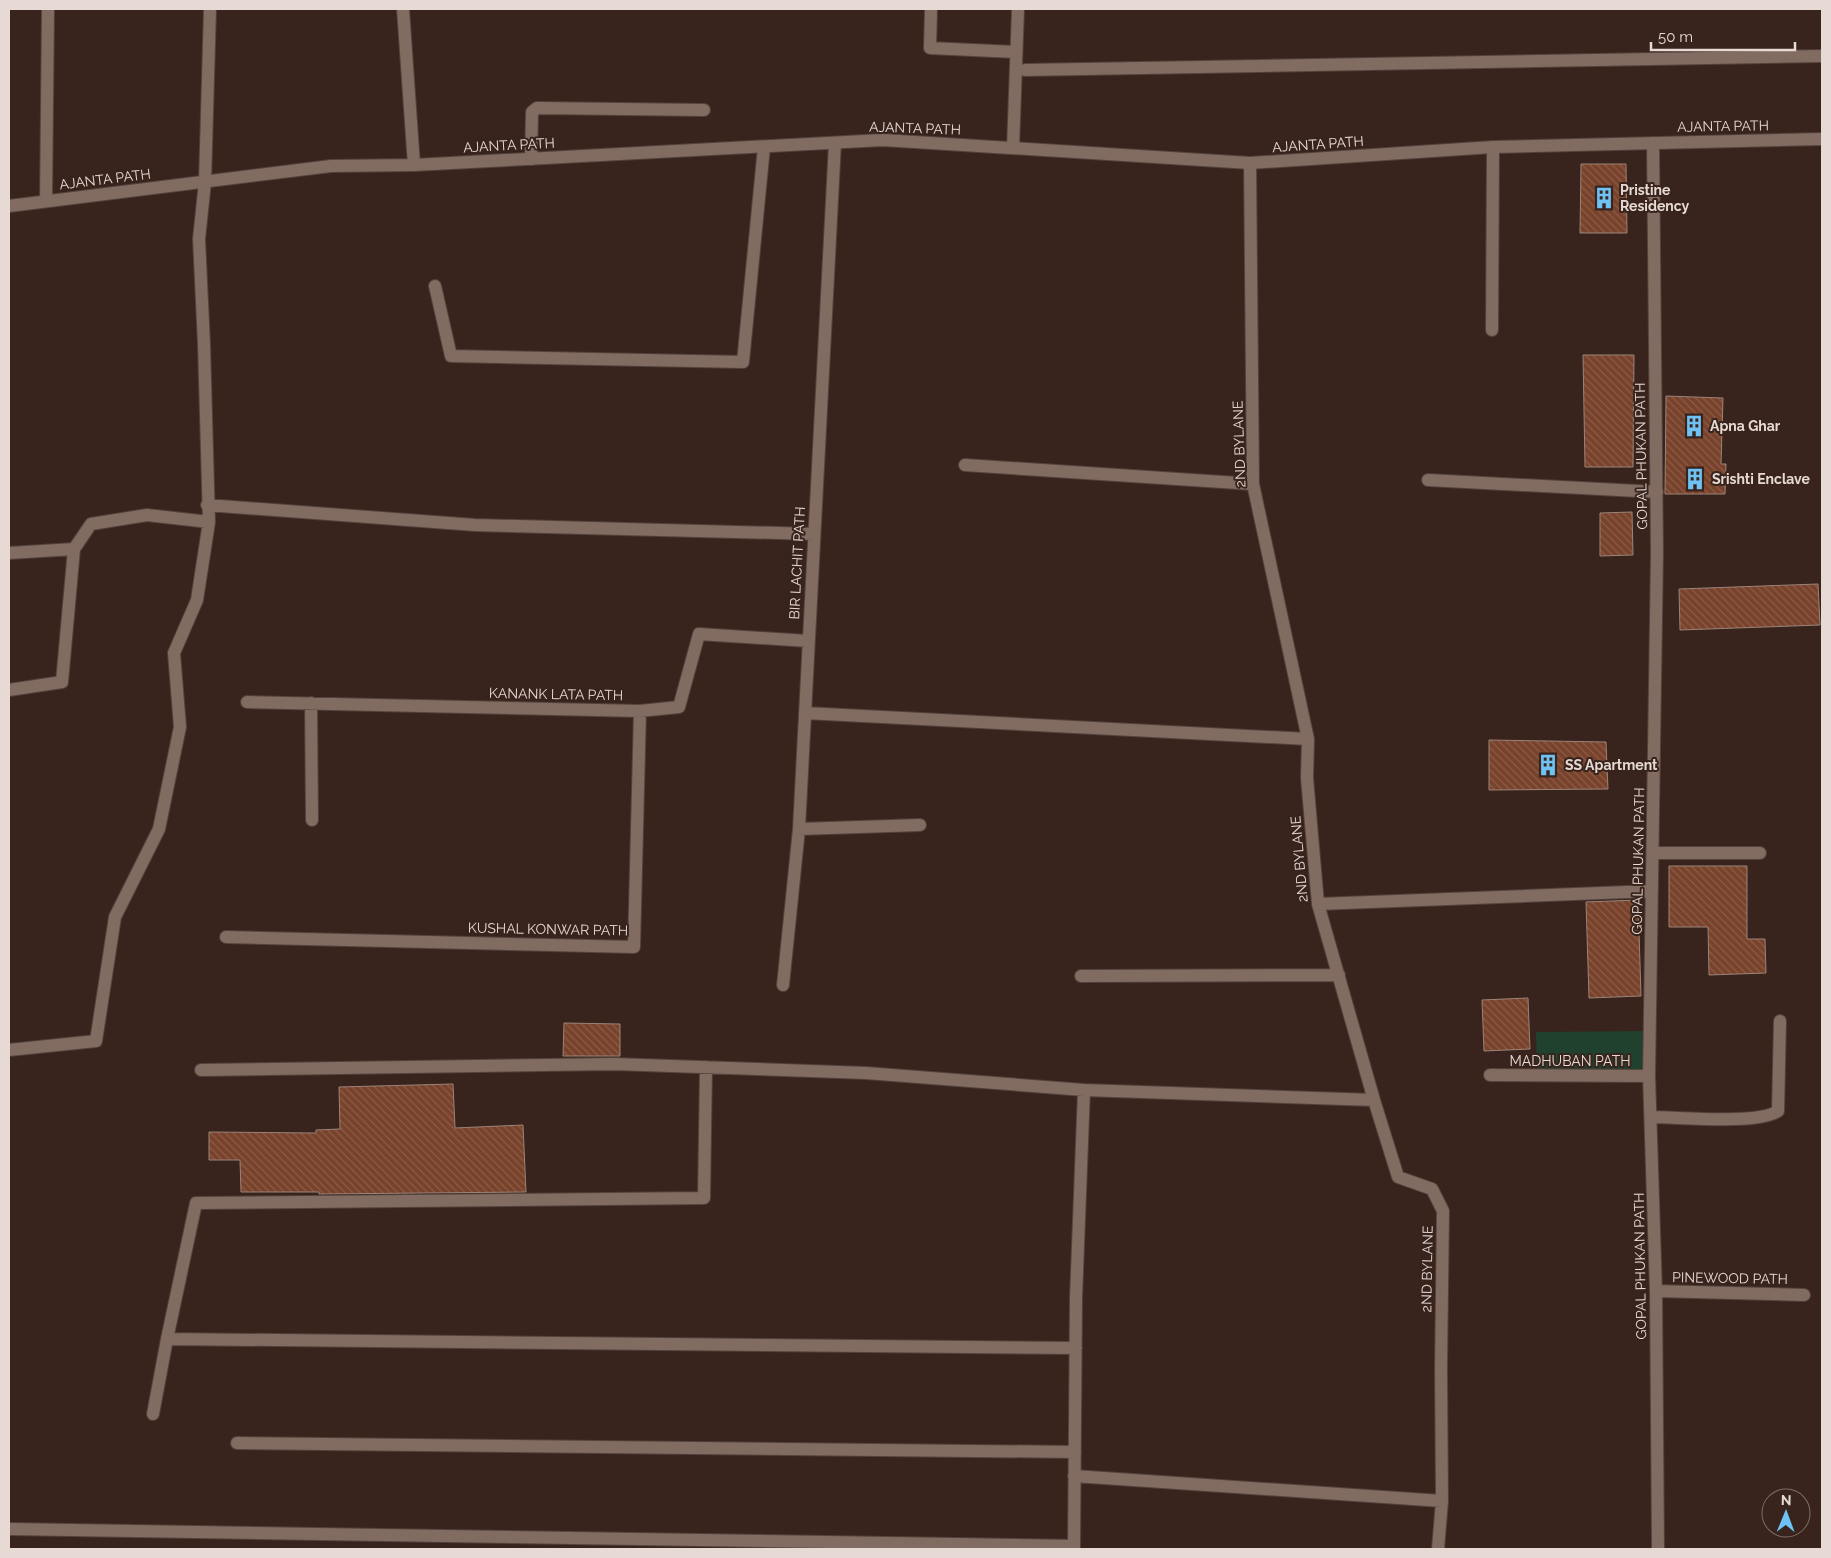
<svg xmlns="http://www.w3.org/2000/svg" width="1831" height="1558" font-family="Raleway,sans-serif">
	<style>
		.grass { fill: #1f412d }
		.building { fill: url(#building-back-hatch); stroke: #9c8379 }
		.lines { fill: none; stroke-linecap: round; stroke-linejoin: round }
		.street-casing { stroke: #53423c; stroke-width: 14 }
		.secondary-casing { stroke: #53423c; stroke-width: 14 }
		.street { stroke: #826b61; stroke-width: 12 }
		.secondary { stroke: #826b61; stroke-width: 12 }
		.labels { text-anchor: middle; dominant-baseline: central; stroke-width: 4; stroke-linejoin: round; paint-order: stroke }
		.street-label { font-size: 14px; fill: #e7d9d4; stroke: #38241c }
		.poi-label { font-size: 14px; font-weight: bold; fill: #e7d9d4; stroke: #38241c; text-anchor: start }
	</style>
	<defs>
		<pattern id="building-back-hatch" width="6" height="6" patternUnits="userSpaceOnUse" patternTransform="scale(1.25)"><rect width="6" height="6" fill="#78422b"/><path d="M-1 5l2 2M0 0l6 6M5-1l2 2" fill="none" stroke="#8b5d49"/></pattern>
	</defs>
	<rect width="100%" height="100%" fill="#38241c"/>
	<path class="grass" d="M1644,1031V1070L1537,1071L1536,1032Z"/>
	<path class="building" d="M1581,164H1626L1627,233H1580Z
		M1583,355H1634L1633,467H1585Z
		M1666,396L1723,398L1721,464H1726L1725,494H1665Z
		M1632,512L1633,555L1600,556V513Z
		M1818,584L1820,625L1680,630L1679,589Z
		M1489,740L1606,742L1608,789L1489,790Z
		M1669,866H1747V939H1765L1766,973L1709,975L1708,927H1669Z
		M1638,900L1641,996L1589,998L1586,902Z
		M1528,998L1530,1049L1484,1051L1482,1000Z
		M564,1023L620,1024V1056H563Z
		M453,1084L455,1128L523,1125L526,1192L319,1194V1192H241L240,1160H209V1132L316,1133V1130L340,1129L339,1087Z"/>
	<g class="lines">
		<g class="street-casing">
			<path id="street" d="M403,9L414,165
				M931,9L930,48L1016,52
				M1025,70L1822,56
				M1653,143L1657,553L1649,1076L1656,1291L1658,1549
				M1013,148L1018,9
				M531,159L532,112L537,108L704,110
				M1250,163L1253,484L1308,739L1307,778L1318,904L1374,1100L1398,1177L1432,1189L1443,1211L1441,1369L1442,1501L1438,1549
				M46,201L48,9
				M435,286L451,356L743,362L764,147
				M1492,330L1493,147
				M965,465L1253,484
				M1428,480L1657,492
				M207,505L475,525L814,534
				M9,553L74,549
				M9,690L62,682L74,549L91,524L147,515L209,522
				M247,702L640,711L679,707L699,634L808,641
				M311,703L312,820
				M805,713L1308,739
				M799,829L920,825
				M1653,853H1760
				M1318,904L1652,891
				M226,937L634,947L640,711
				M1081,976L1339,975
				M783,985L799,829L835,143
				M9,1050L96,1041L115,917L159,829L180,727L174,653L197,600L209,522L204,344L199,239L205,182L210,9
				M201,1070L614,1064L866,1073L1084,1090L1374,1100
				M1490,1075L1649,1076
				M1651,1117C1680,1117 1757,1125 1778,1111L1780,1021
				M1656,1291L1804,1295
				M167,1339L1076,1348
				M153,1414L167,1339L196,1203L704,1198L706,1067
				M237,1443L1075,1452
				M1074,1476L1442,1501
				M9,1529L1074,1546
				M1074,1549L1076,1298L1084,1090"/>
		</g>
		<g class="secondary-casing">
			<path id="secondary" d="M9,206L331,166L414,165L883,140L1250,163L1493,147L1822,139"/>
		</g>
		<use href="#street" class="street"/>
		<use href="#secondary" class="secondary"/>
	</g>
	<defs>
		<g id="building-bare" transform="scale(1.725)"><path d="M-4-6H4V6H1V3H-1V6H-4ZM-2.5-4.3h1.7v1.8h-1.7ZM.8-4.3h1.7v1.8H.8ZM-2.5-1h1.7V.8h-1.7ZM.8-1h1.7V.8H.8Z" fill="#6fc2f4" stroke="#38241c" stroke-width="2.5" paint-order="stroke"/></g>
	</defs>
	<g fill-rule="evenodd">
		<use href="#building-bare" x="1604" y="198"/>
		<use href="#building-bare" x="1694" y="426"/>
		<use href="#building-bare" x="1695" y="479"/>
		<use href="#building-bare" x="1548" y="765"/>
	</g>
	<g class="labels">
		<g class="street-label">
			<text transform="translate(1723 126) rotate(-1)">AJANTA PATH</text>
			<text transform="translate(915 128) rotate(2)">AJANTA PATH</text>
			<text transform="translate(1318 144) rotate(-4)">AJANTA PATH</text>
			<text transform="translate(509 145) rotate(-3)">AJANTA PATH</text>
			<text transform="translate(105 179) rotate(-7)">AJANTA PATH</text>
			<text transform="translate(1239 444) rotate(-92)">2ND BYLANE</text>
			<text transform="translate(1641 456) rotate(-91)">GOPAL PHUKAN PATH</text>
			<text transform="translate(797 563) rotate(-87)">BIR LACHIT PATH</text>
			<text transform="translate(556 694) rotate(1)">KANANK LATA PATH</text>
			<text transform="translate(1299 859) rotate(-95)">2ND BYLANE</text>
			<text transform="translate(1638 861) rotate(-89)">GOPAL PHUKAN PATH</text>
			<text transform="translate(548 929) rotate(1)">KUSHAL KONWAR PATH</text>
			<text x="1570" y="1061">MADHUBAN PATH</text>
			<text transform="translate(1640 1266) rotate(-91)">GOPAL PHUKAN PATH</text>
			<text transform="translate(1427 1269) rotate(-89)">2ND BYLANE</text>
			<text transform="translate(1730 1278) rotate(1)">PINEWOOD PATH</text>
		</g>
		<g class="poi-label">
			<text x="1620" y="190">Pristine<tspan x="1620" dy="16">Residency</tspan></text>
			<text x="1710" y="426">Apna Ghar</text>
			<text x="1712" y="479">Srishti Enclave</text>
			<text x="1565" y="765">SS Apartment</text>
		</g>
	</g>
	<rect width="1831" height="1558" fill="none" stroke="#e7d9d4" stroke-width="20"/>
	<g transform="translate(1786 1513) rotate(1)"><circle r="24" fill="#38241c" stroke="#7e6c66"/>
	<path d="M0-4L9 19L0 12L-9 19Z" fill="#6fc2f4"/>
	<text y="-8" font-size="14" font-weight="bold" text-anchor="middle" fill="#e7d9d4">N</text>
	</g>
	<path d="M1651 42v8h144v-8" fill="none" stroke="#e7d9d4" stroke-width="2.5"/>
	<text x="1658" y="42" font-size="15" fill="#e7d9d4" stroke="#38241c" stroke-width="4" paint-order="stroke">50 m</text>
</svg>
